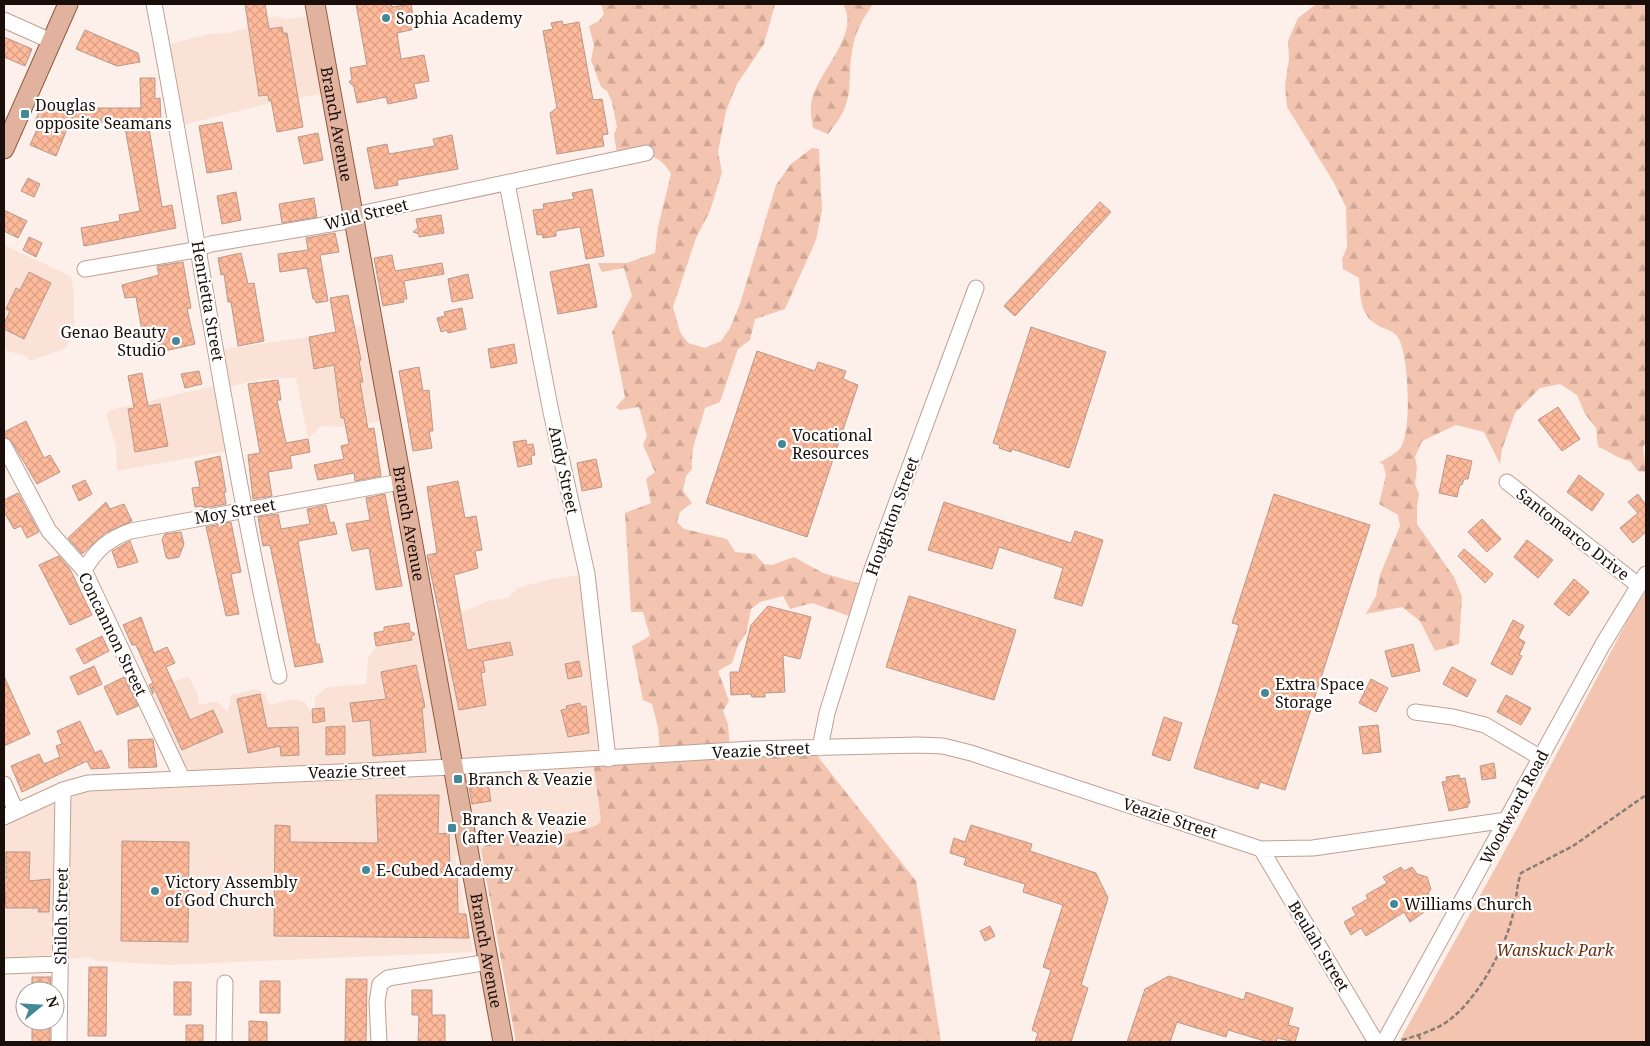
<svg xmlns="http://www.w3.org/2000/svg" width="1650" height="1046" font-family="'Noto Serif',serif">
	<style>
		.built { fill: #fbe2d7 }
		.forest { fill: url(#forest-firs) }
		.park { fill: #f3c4b0 }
		.building { fill: url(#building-cross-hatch); stroke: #b8998c }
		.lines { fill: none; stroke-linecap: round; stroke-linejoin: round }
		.minor-casing { stroke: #bfa093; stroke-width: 17 }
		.major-casing { stroke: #8e5941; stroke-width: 21 }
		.path { stroke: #887c77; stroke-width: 2.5; stroke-dasharray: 5 2.5; stroke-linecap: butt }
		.minor { stroke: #fff; stroke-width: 15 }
		.major { stroke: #e1b39f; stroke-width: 19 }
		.poi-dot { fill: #448897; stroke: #fff; stroke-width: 2 }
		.labels { text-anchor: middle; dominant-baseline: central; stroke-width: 4.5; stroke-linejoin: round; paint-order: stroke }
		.poi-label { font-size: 16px; fill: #190e09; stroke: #fff; text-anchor: start }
		.street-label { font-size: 16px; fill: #190e09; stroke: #fff }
		.park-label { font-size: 16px; font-style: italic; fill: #6c3011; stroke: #fff }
	</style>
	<defs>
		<pattern id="forest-firs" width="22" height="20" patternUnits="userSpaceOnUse" patternTransform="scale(1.25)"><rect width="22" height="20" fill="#f3c4b0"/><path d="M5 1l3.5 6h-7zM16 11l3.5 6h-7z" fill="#d0a796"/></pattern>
		<pattern id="building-cross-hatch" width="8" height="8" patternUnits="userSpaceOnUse" patternTransform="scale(1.25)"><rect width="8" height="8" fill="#ffba9b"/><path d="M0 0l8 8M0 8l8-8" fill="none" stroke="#da9f84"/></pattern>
	</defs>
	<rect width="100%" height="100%" fill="#fdf0ea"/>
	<path class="built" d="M276,16L287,19L311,16L326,93L271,103L171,128L159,47L208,34L228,33L244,29L249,22Z
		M4,245L71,276L74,293V332L66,348L30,361L26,356L7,351L4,344Z
		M368,325L382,421L342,427L322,426L308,438L296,378L262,379L221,389L233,450L117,471L116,448L106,414L110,410L218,385L211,351L308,337Z
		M583,575L602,758L593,762L601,821L597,825L579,832L562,834L505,833L489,841L481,850L455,856L473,952L169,965L97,961L89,957L4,965V813L49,793L175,779L142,695L188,676L197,692L199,705L217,701L228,712L231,695L257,689L266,695L269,705L294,699L305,702L315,718V697L327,687L366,684L368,658L377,646L387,638L422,631L424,618L452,616L488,601L508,598L517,588L551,579Z"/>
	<path class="forest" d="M601,4H775L764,44L737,84L726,111L718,152L722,172L710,211L696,238L673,307L680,332L688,343L705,348L721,341L730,328L740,304L776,185L791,164L812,148L819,149L822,210L816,240L785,309L755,319L750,340L738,349L720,402L705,408C700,429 690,447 692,469L686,476L683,491L692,503L680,512L677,522L684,529L727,539L735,552L755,554L764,564L772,565L794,557L823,573L861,584L849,616L812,603L790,609L783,596L760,602L751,609L746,634L738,645L732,663L718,671L729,701L723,711L728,724L730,750L815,753L916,881L941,1042H516L481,850C502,824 534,836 563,834C575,833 586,829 597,825L601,821L593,762L660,755L658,727L652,704L643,700L632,646L650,636L643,612H631L625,513L651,503L646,479L655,472L643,445L647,436L639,407L619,410L616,407L625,397L612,332L632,296L624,268L602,272L598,263H627L655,253L658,227L671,174C658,150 641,154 618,159L614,135L617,127L612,102L607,91L601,87L591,60L594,45L589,26L599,21L604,14Z
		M843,4H873C865,16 857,28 854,42C844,82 860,97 828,134L813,128C812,121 810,111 811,104C815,73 862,35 843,4Z
		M1316,4H1646V442L1643,447L1646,472L1638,471L1630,461C1617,459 1610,451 1598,447L1596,428L1585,414L1577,395L1560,384L1540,388L1515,413L1502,449L1500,464L1484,432L1456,425L1422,441L1415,457L1417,467L1415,484L1419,494L1417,506V524L1454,577L1462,597L1459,644L1435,651L1420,621L1402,607L1366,614L1376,596L1380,575L1400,526L1398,515L1379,504L1386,475L1383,464L1379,463C1386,458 1397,454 1401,447C1412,430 1409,351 1397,336C1394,332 1386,329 1381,327C1359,316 1361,299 1359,278L1343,269L1342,259L1347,247L1346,207L1333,181L1287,107L1285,85L1289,59L1288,41L1298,18Z"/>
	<path class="park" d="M1646,592V1042H1399L1519,825L1633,610Z"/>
	<path class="building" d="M245,4H265L269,29L282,27L283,33H287L303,127L277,132L271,100L269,101L268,95L259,96Z
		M356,4H391L392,7L411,4L415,29L397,33L401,59L424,55L429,81L414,84L417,98L388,104L386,97L357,103L354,87L349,82L352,79L350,68L367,65Z
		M562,21L563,25L579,22L593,100L602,99L608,134L602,135L604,146L557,154L550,113L557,108L543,31L553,29L551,23Z
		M85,30L138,53L140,62L117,66L76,49Z
		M4,37L32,49L25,66L4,57Z
		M140,78H155V99L160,98L161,122H148L162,207L172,205L176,228L84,246L81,228L120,221L119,215L140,211L124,122H70L56,156L30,145L39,125L34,123L41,108H141Z
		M222,122L232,169L207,173L199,126Z
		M318,133L323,160L304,164L298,137Z
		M452,135L458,169L397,180L398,185L375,189L367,148L387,144L389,154L435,146L433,139Z
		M28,178L40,184L34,197L21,191Z
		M592,189L604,256L586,259L580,227L556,231V236L543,238L542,234L537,235L533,210L544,209L543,204L574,199L572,193Z
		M236,192L241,220L222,224L217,196Z
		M314,198L317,217L282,223L279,204Z
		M1100,202L1111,212L1015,316L1004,306Z
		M4,210L27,221L18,238L4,231Z
		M441,215L444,233L419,237V234L413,232L418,228L416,219Z
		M335,233L339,252L320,255L328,301L316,303L315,299H313L307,268L280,272L278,254L308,250L306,238Z
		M29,237L42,243L36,257L23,250Z
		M241,253L248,284L254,283L264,341L238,346L231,302H228L224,274L221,275L218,258Z
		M392,255L395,271L442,263L444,274L404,281L407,299H403L404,302L383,306L374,258Z
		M183,262L191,308L187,309L195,344L165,351L164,346L151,348L148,330L142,331L136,297L125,298L122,285L159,275L157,266Z
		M589,264L597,307L558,314L550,272Z
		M29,272L51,283L24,339L4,329V324L10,311L6,309L16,288L20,290Z
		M468,274L473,298L452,302L448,279Z
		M348,295L361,360L359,361L363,382H360L368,429L374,428L381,476L355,481L354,473L318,480L314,465L344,459L341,446L349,444L344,418H341L334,365L314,369L309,337L336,332L330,298Z
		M462,308L466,329L448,333L447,330L441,332L437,318L445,316L444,312Z
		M1031,327L1106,352L1069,468L1012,449L1011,452L999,448L1000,445L993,443Z
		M514,344L517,363L491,368L488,349Z
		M757,351L815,371L818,362L846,371L843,379L858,385L807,537L706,503Z
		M419,367L423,391L429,390L433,431H429L432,448L413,451L399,371Z
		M199,371L202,384L185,388L181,374Z
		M142,373L148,406L160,404L168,446L135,452L128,409L134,408L128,376Z
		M278,380L281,400H277L286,443L308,439L310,452L290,456L292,468L268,472L272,496L253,499L248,455L260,453L248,384Z
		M1558,407L1580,439L1562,451L1538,420Z
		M26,421L44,458L50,455L60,472L37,484L12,442L4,437V432Z
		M526,440L527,445L533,444L535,455L531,456L532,464L518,467L513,442Z
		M1447,455L1472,461L1468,479H1464L1462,485L1460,484L1457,497L1439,493Z
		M220,456L226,492H224L226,504L203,508V506L195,507L192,488L200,487L195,462Z
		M596,459L602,487L582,491L577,463Z
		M1579,475L1604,494L1592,511L1567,492Z
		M85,480L92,494L79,501L72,486Z
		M458,481L465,518L476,516L482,550L475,551L478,568L454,575L467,650L510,642L513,655L483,661L485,672L481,673L486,705L459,710L427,555L437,553L427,487Z
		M18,493L39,532L27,538L21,526L14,529L4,512V500Z
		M385,494L402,586L376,590L369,548L352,551L346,524L370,520L366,498Z
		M1274,494L1370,525L1285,790L1260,782L1258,789L1194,768L1239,625L1232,623Z
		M1638,494L1646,505V532L1633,543L1620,528L1638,513L1628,502Z
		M106,502L110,509L124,504L132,521L105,533L82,554L68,538Z
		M944,502L1071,543L1075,531L1103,540L1082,606L1054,598L1063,568L999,547L992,569L928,550Z
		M326,505L330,523L334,522L337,534L298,541L316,644H319L323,662L295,667L270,545L263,546L258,517L278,514L281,529L310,524L307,509Z
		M1482,519L1501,539L1487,552L1468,532Z
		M231,522L241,572L231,574L239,614L226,616L206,527Z
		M181,532L184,544L179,557L168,559L166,557L162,539L165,534Z
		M1527,540L1553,560L1538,578L1514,557Z
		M130,541L138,562L118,568L112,551Z
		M1464,549L1493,574L1485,583L1458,556Z
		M59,556L70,569L92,615L70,625L39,565Z
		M1574,579L1589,592L1569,616L1554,604Z
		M909,596L1016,630L994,700L886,667Z
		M768,606L811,617L800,659L783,655L785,692L765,693V697H752L751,694L731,695L730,672H739L751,625Z
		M141,617L154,653L167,647L175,663L166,667L190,720L213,710L223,732L182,750L153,686V694L149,685L153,683L136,645H132L123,625Z
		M1513,620L1524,626L1518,638L1525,642L1519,655L1522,656L1512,675L1491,664Z
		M409,623L410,631L415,634L411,637L412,640L376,646L374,633L384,631V627Z
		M102,636L109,651L84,664L76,649Z
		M1413,644L1420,671L1392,677L1385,651Z
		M579,661L582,676L568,679L565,664Z
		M416,665L425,707L422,708L426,752L373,756L370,720L353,722L350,703L386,699L381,672Z
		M94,666L102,684L78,695L70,677Z
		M1452,667L1476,680L1467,697L1443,684Z
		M4,676L30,734L4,746Z
		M124,677L138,706L117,715L104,687Z
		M1371,679L1388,688L1376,712L1359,703Z
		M260,694L267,728L298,727L299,755L281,756L280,746L248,753L237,699Z
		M1506,695L1531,708L1521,725L1497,712Z
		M580,703L581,707L586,706L589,733L568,737L561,710L567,709L566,706Z
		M324,708L325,721L313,723L312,709Z
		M1164,717L1182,723L1170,761L1152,755Z
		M80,721L95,753L101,750L110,768L91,769L87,761L22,792L11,766L39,754L44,764L60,757L56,746L62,744L57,731Z
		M1378,725L1381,752L1363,754L1359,727Z
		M345,726V754L326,755V727Z
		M153,739L157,767L129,768L128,740Z
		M1494,763L1496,778L1482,780L1480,766Z
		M1459,775L1460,779L1465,778L1470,803H1468V807L1449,811L1442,782L1447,781L1446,777Z
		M487,777L491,801L472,804L468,781Z
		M376,795H439L438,834L449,833L450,870H457L458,914H466L469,938L274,936L275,825L290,826V842L378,843Z
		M971,825L1032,844L1030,851L1096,873L1108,898L1081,985L1088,988L1071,1042H1035L1038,1033L1032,1030L1051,970L1043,967L1063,905L1023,892L1025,884L964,865L966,858L950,853L954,838L965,842Z
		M122,841L189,842L188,942L121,941Z
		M6,852H30L29,881L50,879L49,912H38L39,908H6L4,878H6Z
		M1401,867L1404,871L1412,867L1417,874L1427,877L1431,889L1428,893L1433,901L1425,906L1427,910L1410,922L1404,912L1366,936L1361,928L1351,935L1344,922L1356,915L1352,908L1368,899L1366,895L1387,883L1383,877Z
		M990,926L995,936L985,941L980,931Z
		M89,967H107L106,1036H88Z
		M1169,976L1244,1000L1246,992L1293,1008L1288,1025L1299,1028L1295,1042L1277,1038L1276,1042H1268L1228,1030L1226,1037L1177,1022L1170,1042H1127L1145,989Z
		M32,977H51L50,991H32Z
		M346,979H367L366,1042H345Z
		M260,981H280V1013H260Z
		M174,982H191V1015H174Z
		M412,990H432V1015H445V1042H418L419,1015H412Z
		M32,1021H50V1042H32Z
		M249,1021L267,1022V1042H249Z
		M186,1025H203V1042H186Z"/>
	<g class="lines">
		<g class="minor-casing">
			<path id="minor" d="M154,4C197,228 229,454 279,676
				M4,20L51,41
				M507,183L551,412L587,574L608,759
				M85,269L189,251L211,244L342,222L364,213L646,153
				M4,446L49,531L84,570L182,778
				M1507,482L1638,585
				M84,570C97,549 108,539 131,531L400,482
				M1415,712L1453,717L1485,725L1541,758
				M820,748L827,713L872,569L976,288
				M4,784L16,811
				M4,817L63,790L88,783L453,767L753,749L919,745L943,746L971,753L1261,849L1313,848L1507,820
				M1261,849L1376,1042
				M4,966L60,964
				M59,1042L63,790
				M224,1042L225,983
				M379,1042L377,1002L380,984L388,978L489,962
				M1384,1042L1603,644L1646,574"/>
		</g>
		<g class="major-casing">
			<g id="major">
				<path id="s1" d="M315,4L503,1042"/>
				<path d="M4,149L68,4"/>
			</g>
		</g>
		<path class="path" d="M1418,1035L1422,1042
			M1402,1040C1416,1036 1429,1032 1442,1025C1474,1006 1505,950 1513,914C1517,900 1516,887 1521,873L1573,846L1646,795"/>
		<use href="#minor" class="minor"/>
		<use href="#major" class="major"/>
	</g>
	<g class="poi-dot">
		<circle cx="386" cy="18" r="5"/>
		<rect x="20" y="109" width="10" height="10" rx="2.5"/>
		<circle cx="176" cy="341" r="5"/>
		<circle cx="782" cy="444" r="5"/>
		<circle cx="1265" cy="693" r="5"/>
		<rect x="453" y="774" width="10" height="10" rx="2.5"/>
		<rect x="447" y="823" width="10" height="10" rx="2.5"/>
		<circle cx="366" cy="870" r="5"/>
		<circle cx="155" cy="891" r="5"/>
		<circle cx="1394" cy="904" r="5"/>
	</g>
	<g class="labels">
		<g class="poi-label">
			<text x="396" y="18">Sophia Academy</text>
			<text x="35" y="105">Douglas<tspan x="35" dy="18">opposite Seamans</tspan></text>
			<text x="166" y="332" text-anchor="end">Genao Beauty<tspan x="166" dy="18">Studio</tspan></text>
			<text x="792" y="435">Vocational<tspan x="792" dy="18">Resources</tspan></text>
			<text x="1275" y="684">Extra Space<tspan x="1275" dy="18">Storage</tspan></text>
			<text x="468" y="779">Branch &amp; Veazie</text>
			<text x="462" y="819">Branch &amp; Veazie<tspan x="462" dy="18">(after Veazie)</tspan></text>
			<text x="376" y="870">E-Cubed Academy</text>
			<text x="165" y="882">Victory Assembly<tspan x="165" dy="18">of God Church</tspan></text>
			<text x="1404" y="904">Williams Church</text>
		</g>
		<g class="street-label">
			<text stroke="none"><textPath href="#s1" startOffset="122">Branch Avenue</textPath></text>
			<text transform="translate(366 214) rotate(-14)">Wild Street</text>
			<text transform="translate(208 301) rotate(80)">Henrietta Street</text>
			<text transform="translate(564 470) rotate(78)">Andy Street</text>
			<text transform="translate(235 511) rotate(-10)">Moy Street</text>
			<text transform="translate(892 516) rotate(-70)">Houghton Street</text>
			<text stroke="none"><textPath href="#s1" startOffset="528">Branch Avenue</textPath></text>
			<text transform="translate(1573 534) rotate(38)">Santomarco Drive</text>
			<text transform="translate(113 634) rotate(64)">Concannon Street</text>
			<text transform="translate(761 750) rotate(-3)">Veazie Street</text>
			<text transform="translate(357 771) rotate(-2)">Veazie Street</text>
			<text transform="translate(1514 807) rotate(-62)">Woodward Road</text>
			<text transform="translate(1170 818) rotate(18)">Veazie Street</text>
			<text transform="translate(61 916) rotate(-89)">Shiloh Street</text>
			<text transform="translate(1319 946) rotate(59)">Beulah Street</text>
			<text stroke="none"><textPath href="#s1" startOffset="962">Branch Avenue</textPath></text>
		</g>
		<g class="park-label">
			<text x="1555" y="950">Wanskuck Park</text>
		</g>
	</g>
	<rect width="1650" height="1046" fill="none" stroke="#190e09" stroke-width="10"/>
	<g transform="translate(40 1006) rotate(72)"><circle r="24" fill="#ffffff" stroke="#a39f9d"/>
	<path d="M0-4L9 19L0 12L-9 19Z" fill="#448897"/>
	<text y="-8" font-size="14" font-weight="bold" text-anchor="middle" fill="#190e09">N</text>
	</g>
</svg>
